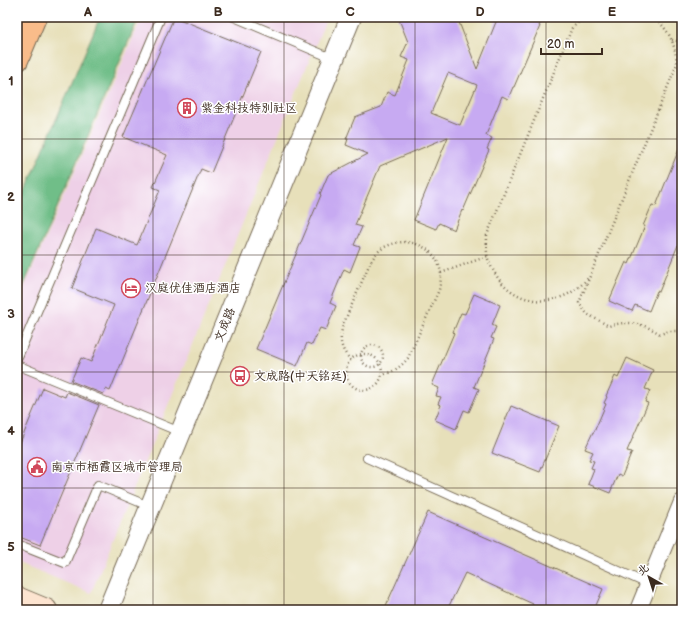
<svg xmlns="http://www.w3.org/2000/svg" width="699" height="627" font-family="'Balsamiq Sans','LXGW WenKai TC',sans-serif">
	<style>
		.built { fill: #eed0e7 }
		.forest { fill: #70be88; stroke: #567453 }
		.building { fill: #c7aaf2; fill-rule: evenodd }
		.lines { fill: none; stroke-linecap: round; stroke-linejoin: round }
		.service-casing { stroke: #776a55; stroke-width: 10 }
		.minor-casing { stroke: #776a55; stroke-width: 18 }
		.tertiary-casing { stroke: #776a55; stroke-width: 22 }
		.secondary-casing { stroke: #776a55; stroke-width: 24 }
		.primary-casing { stroke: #776a55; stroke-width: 24 }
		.path { stroke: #776a55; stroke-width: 2.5; stroke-dasharray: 1 3; stroke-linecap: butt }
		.service { stroke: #fff; stroke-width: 8 }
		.minor { stroke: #fff; stroke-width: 16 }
		.tertiary { stroke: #fff; stroke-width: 20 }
		.secondary { stroke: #fde4d0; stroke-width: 22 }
		.primary { stroke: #f9bc8a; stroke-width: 22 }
		.grid { fill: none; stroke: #3b2a1e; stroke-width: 1; stroke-opacity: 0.55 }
		.labels { text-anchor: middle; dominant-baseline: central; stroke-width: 3; stroke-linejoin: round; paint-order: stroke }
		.poi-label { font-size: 12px; fill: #3b2a1e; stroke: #fff; text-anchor: start }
		.street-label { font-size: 12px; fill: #3b2a1e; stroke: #fff }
		.neatline { fill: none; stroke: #3b2a1e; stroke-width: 1.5 }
		.grid-label { font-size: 13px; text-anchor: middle; font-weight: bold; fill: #3b2a1e }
	</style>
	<rect width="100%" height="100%" fill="#fff"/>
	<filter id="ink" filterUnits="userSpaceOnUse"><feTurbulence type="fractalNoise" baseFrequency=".025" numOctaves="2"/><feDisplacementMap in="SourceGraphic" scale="8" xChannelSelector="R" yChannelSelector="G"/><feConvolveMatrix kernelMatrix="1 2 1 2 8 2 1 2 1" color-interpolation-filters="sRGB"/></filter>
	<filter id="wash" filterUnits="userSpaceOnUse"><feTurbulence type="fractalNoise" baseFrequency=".012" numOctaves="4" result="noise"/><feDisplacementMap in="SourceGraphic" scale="16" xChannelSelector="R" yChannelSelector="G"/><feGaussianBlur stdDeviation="0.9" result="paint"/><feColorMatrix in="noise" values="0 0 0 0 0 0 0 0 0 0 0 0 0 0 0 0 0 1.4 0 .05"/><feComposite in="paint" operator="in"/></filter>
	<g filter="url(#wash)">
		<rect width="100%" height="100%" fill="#e7e0ba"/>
		<path class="built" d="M142,17H327L91,593L17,562V304Z"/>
		<path class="forest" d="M100,17H139L17,301V211Z"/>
		<g id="blocks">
			<path class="building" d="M174,17L261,52L211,173L201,169L110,391L106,389L103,394L71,381L81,358L91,362L114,305L72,288L96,228L137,245L160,190L153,187L167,155L123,137Z
				M398,17H457L477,69L498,17H543L539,26H540L514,87H513L508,99L502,96L486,135L492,138L487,149L489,150L463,211L462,210L454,230L439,223L436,229L414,220L448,137L380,166L355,225L362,227L354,245L360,247L350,272L344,269L330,303L336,306L326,330L320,328L312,345L307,343L297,366L256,349L321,195L320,194L328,175L368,154L346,145L348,139H346L355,117L381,107L387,92L395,95L409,60L401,57L408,42ZM448,73L477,85L460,125L431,113Z
				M681,144L682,246L678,245L659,292L657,291L649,311L635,305L632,311L609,301L626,262L629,264L645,226H643L652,205L656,206Z
				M474,294L500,305L492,325L496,327L491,338L494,339L474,387L479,389L469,412L464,410L456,429L435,420L441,405L438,404L441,397L436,396L439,388L432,385L451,340L454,333L453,332L461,313L465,314Z
				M627,358L653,370L645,389L650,390L645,402L648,403L627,451L632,452L622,476L618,474L610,493L588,484L594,469L591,468L594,461L589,460L593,452L585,449L593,432H594L606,404L604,403L607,397L606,396L615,376L618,378Z
				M43,388L65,397L67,392L99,405L40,545L17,536V450Z
				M511,406L559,426L540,472L492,453Z
				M428,512L603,589L594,610H530L533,604L465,573L447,610H384Z"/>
		</g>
	</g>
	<g filter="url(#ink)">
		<use href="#blocks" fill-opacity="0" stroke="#776a55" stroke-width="1"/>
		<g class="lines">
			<g class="service-casing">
				<path id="service" d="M234,17L334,59
					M17,359L161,17
					M17,365L180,432
					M367,458L648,584
					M17,544L65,563L98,485L151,507"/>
			</g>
			<g class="minor-casing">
				<path id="minor" d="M638,610L682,502"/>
			</g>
			<g class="tertiary-casing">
				<path id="tertiary" d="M108,610L351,17"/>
			</g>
			<g class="secondary-casing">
				<path id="secondary" d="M17,598L46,610"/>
			</g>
			<g class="primary-casing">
				<path id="primary" d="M17,60L35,17"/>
			</g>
			<path class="path" d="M584,17L572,28L487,235C487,243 486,251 488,259C490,265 493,270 496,275C518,309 563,308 588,278
				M653,17C670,30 675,44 677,64L579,303L587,314L609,326C629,320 643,323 660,334L670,331H682
				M672,40L682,42
				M441,273L488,256
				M361 356a11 11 0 1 1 22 0a11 11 0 1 1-22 0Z
				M346 372a18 18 0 1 1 36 0a18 18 0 1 1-36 0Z
				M351,360C340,349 339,340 343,325L370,263C374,256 379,249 387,246C410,235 439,248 441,275C441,280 440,285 439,290L408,358C401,367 393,372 382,375"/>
			<use href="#service" class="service"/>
			<use href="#minor" class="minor"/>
			<use href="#tertiary" class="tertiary"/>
			<use href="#secondary" class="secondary"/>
			<use href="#primary" class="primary"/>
		</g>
	</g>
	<path class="grid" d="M153,17V610M284,17V610M415,17V610M546,17V610M17,139H682M17,255H682M17,372H682M17,488H682"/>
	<defs>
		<g id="building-ring" transform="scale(1)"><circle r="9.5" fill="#fff" stroke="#d1495b" stroke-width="1.5"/><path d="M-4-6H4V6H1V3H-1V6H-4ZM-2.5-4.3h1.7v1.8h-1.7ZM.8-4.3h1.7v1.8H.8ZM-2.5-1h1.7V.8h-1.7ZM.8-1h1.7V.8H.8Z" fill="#d1495b"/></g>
		<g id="hotel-ring" transform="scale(1)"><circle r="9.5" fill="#fff" stroke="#d1495b" stroke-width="1.5"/><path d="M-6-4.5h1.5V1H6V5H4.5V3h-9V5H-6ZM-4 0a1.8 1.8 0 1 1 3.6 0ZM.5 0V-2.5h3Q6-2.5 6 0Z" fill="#d1495b"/></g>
		<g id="bus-ring" transform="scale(1)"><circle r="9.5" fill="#fff" stroke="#d1495b" stroke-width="1.5"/><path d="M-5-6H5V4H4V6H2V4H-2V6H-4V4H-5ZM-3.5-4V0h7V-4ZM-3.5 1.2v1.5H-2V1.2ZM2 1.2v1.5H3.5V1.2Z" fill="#d1495b"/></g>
		<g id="civic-ring" transform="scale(1)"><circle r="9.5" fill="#fff" stroke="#d1495b" stroke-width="1.5"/><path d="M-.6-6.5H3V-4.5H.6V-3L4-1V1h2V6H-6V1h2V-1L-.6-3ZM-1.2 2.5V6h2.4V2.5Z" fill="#d1495b"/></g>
	</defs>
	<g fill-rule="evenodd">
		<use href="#building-ring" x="187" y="108"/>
		<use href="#hotel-ring" x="131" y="288"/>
		<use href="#bus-ring" x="240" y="376"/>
		<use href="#civic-ring" x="37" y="467"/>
	</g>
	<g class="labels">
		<g class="poi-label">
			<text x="201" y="108">紫金科技特别社区</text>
			<text x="145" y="288">汉庭优佳酒店酒店</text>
			<text x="254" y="376">文成路(中天铭廷)</text>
			<text x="51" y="467">南京市栖霞区城市管理局</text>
		</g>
		<g class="street-label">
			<text transform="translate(225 325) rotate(-68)">文成路</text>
		</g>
	</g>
	<rect width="699" height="627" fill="none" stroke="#fff" stroke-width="44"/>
	<g transform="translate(649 577) rotate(321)" stroke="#ffffff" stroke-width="3" paint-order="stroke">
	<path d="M0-3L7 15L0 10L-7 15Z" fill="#3b2a1e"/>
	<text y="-6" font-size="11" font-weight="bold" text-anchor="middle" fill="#3b2a1e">北</text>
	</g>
	<path d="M541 48v6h61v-6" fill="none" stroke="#3b2a1e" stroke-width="2"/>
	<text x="547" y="48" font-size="12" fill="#3b2a1e" stroke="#ffffff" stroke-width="3" paint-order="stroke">20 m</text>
	<rect x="22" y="22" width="655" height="583" class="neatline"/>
	<g class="grid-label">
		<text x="88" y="16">A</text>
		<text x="218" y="16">B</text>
		<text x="350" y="16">C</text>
		<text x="480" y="16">D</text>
		<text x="612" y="16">E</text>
		<text x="11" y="85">1</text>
		<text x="11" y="201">2</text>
		<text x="11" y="318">3</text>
		<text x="11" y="435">4</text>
		<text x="11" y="551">5</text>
	</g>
</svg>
